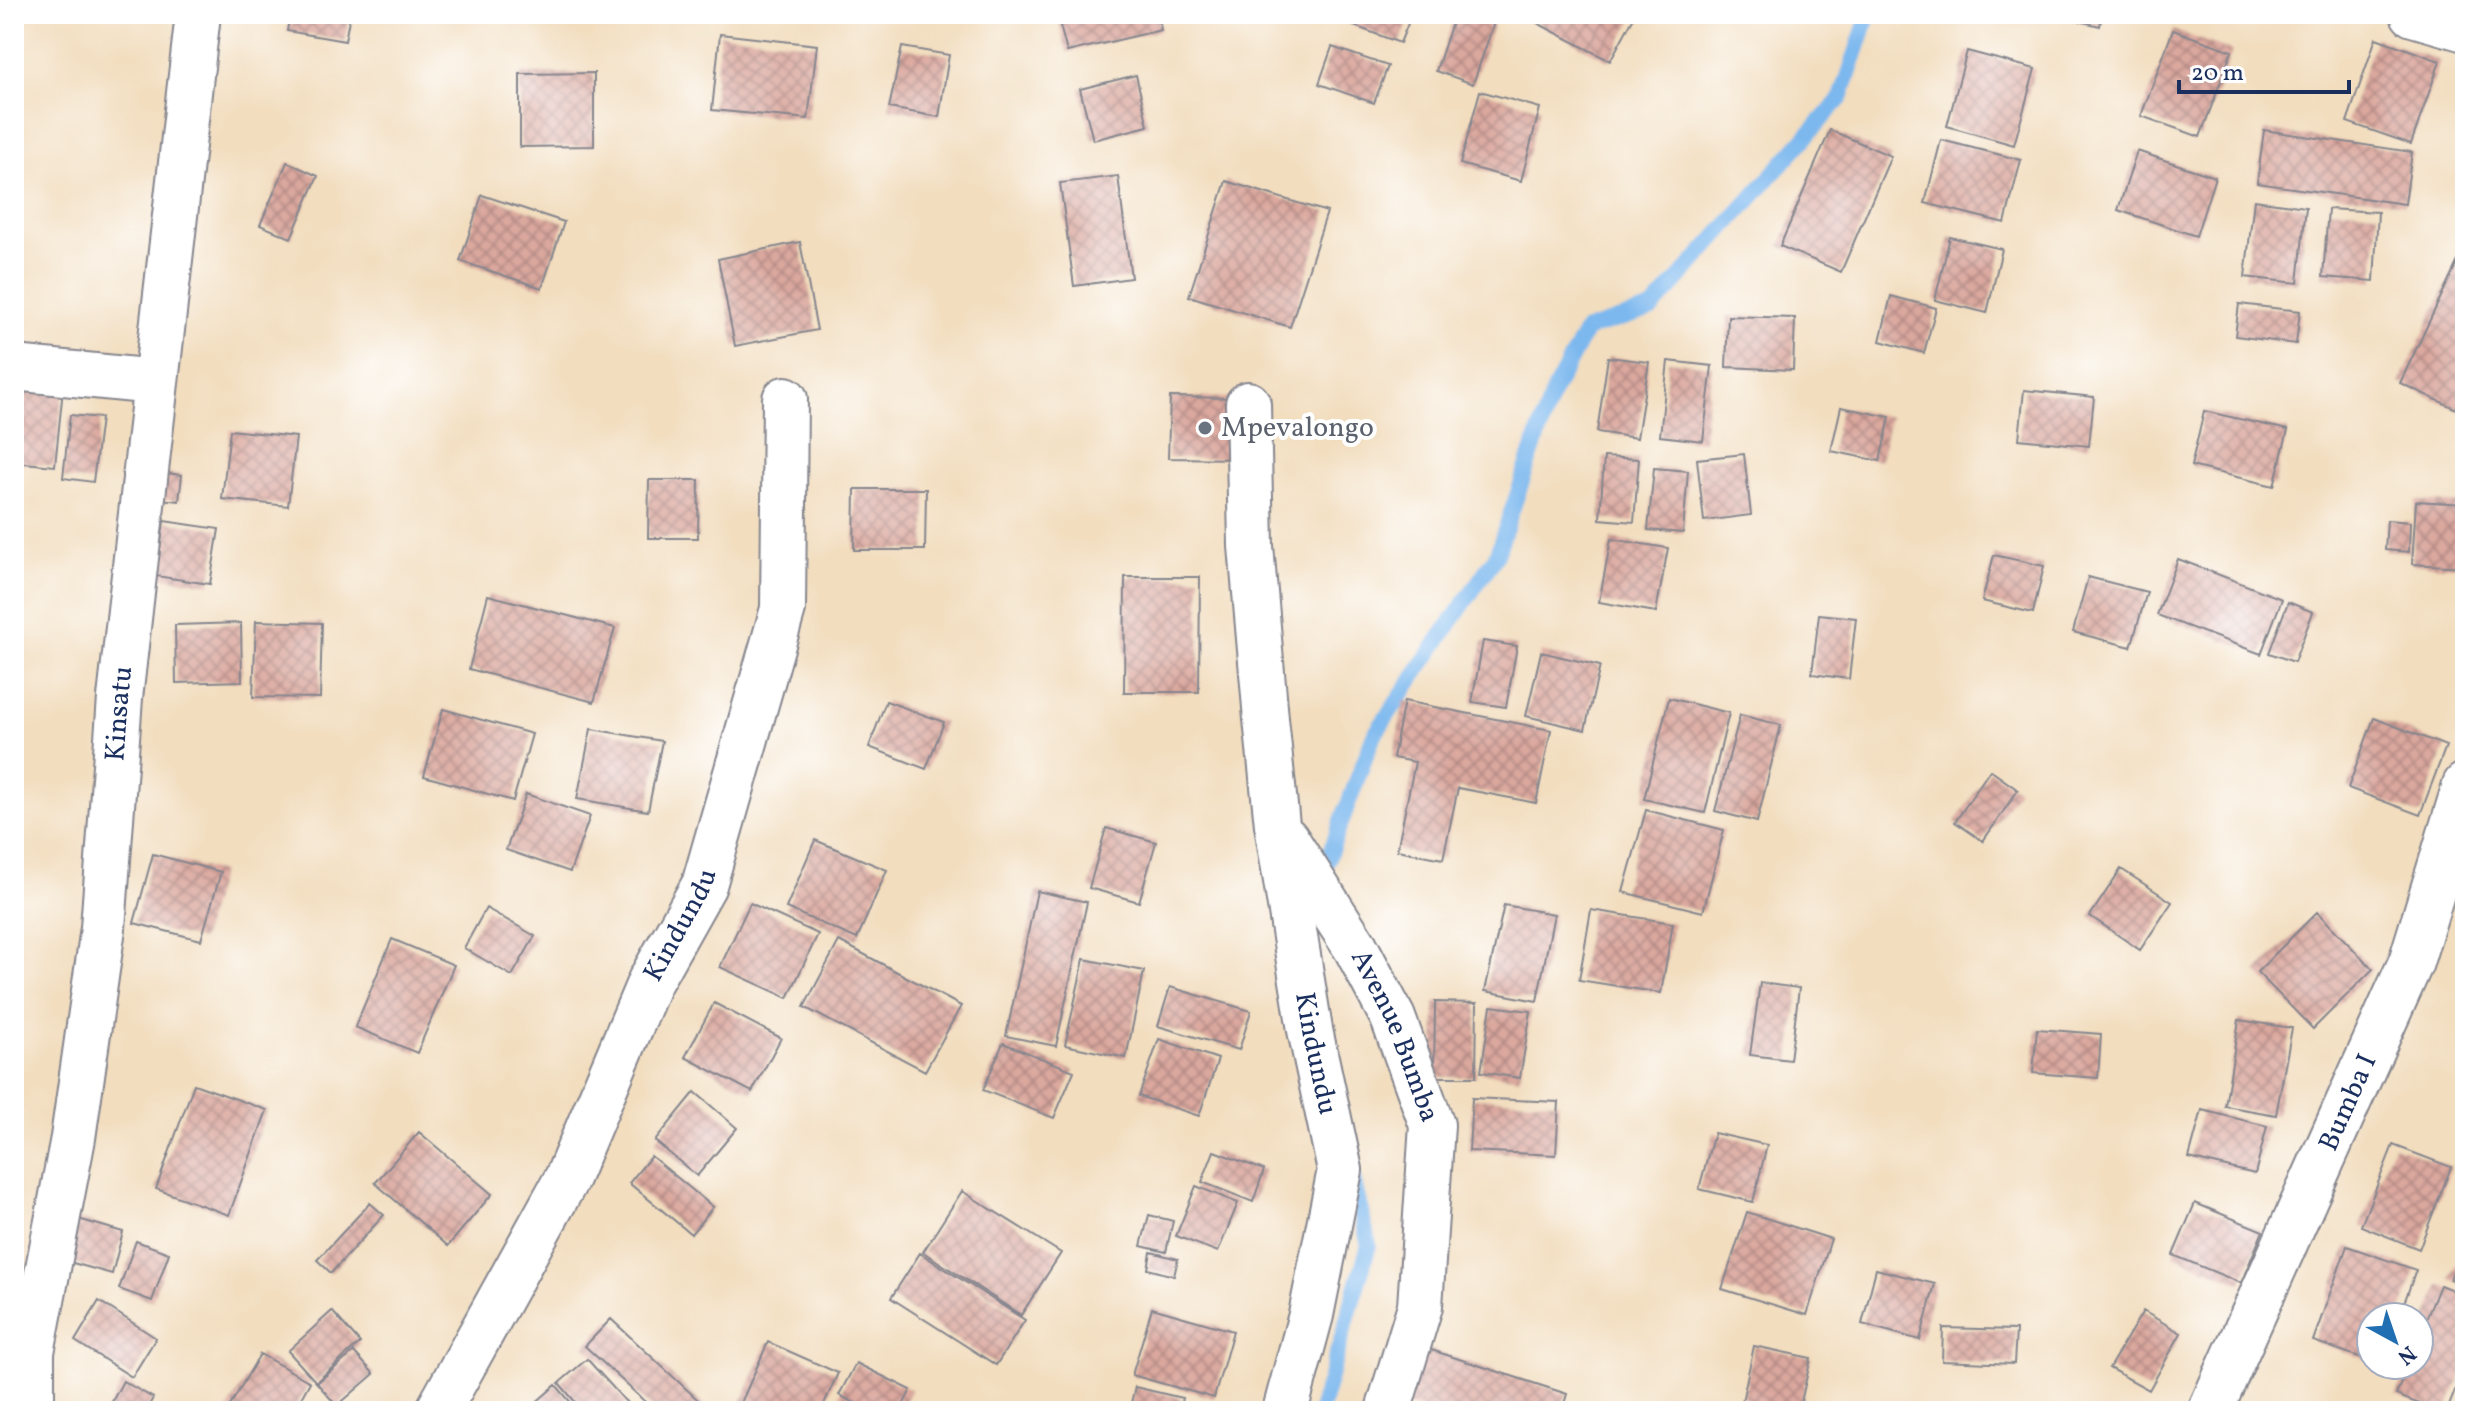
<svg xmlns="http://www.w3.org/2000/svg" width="2479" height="1425" font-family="Vollkorn,serif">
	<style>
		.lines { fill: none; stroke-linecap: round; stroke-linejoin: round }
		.stream { stroke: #7cb8ee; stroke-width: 16 }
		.building { fill: url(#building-cross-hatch) }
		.minor-casing { stroke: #86868e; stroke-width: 48 }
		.minor { stroke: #fff; stroke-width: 44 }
		.worship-dot { fill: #6b7280; stroke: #fff; stroke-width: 3 }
		.labels { text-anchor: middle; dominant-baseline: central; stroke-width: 8; stroke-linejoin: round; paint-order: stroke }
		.worship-label { font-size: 28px; fill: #5b616d; stroke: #fff; text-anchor: start }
		.street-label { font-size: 28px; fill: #1b2f5e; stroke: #fff }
	</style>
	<defs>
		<pattern id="building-cross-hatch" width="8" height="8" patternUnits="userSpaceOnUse" patternTransform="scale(2)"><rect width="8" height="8" fill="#dba89e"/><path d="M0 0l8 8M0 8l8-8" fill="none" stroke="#b18984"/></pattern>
	</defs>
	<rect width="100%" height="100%" fill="#fff"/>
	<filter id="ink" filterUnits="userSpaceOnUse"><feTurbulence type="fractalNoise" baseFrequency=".0125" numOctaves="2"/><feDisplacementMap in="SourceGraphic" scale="16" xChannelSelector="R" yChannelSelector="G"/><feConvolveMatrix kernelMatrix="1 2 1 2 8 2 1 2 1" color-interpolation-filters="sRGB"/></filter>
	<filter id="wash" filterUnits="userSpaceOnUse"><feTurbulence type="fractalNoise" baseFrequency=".006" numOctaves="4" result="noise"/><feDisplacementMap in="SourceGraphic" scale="32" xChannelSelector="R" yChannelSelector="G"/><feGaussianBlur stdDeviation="1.8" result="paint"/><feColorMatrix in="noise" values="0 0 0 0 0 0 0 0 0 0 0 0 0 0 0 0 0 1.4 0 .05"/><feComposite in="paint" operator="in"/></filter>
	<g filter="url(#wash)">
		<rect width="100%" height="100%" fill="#f2ddbe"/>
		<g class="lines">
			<path class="stream" d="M1319,882L1373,737L1496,556L1553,392L1586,330L1652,309L1841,98L1869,14
				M1320,1411L1369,1245L1352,1175"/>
		</g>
		<g id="blocks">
			<path class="building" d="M290,14H350L345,41L287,31Z
				M1057,14H1158L1161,30L1067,52Z
				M1322,14H1412L1400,43Z
				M1455,14H1464L1494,23L1473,84L1436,71Z
				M1520,14H1634L1635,15L1610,61Z
				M2050,14H2102L2100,26Z
				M2173,30L2232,51L2200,137L2141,116Z
				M720,34L817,45L808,119L712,110Z
				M2376,38L2440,61L2411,144L2347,122Z
				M902,47L949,55L939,117L889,108Z
				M1332,47L1388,66L1374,103L1319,84Z
				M1967,51L2035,69L2014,145L1947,126Z
				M594,73V146L520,147V74Z
				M1136,75L1148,126L1093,140L1080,89Z
				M1480,91L1540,108L1521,181L1460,164Z
				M1830,130L1891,156L1841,272L1780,246Z
				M2264,130L2412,152L2405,204L2257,183Z
				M1941,140L2021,160L2005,223L1925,203Z
				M2137,151L2215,177L2196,236L2118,210Z
				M287,162L318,176L291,238L260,225Z
				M1118,176L1131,278L1074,286L1060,183Z
				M1226,181L1327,212L1290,327L1189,296Z
				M482,195L564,222L542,288L460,261Z
				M2254,200L2306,207L2298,283L2245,277Z
				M2328,209L2378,212L2374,281L2323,277Z
				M1950,237L2002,249L1987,313L1935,300Z
				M800,242L817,330L735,346L718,259Z
				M2465,246V413L2400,383Z
				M1891,296L1936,308L1924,353L1880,341Z
				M2239,304L2300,311L2296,344L2235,336Z
				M1728,316L1795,318L1793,370L1726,367Z
				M1608,357L1649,362L1637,438L1597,432Z
				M1668,361L1712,366L1703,441L1660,436Z
				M22,385L63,389L55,466L14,462Z
				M2024,390L2094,397L2089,446L2019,439Z
				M1170,397L1240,398V459L1168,458Z
				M1841,407L1890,417L1880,461L1831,451Z
				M2204,411L2288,430L2274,486L2191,466Z
				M70,415L101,418L93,482L63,478Z
				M230,430L296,437L288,506L222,499Z
				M1744,454L1751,515L1704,521L1697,459Z
				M1604,457L1639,459L1634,522L1600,519Z
				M1654,468L1688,471L1683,533L1648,530Z
				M155,472L182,475L179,501L151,498Z
				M649,480H699L698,538H648Z
				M855,489H926L925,550H854Z
				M2416,501L2465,504V567L2412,564Z
				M2387,520L2410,522L2409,552L2385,550Z
				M164,521L219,529L210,584L156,576Z
				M1611,539L1668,548L1656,612L1599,602Z
				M1994,555L2044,566L2033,613L1982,601Z
				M2178,559L2282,599L2261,654L2157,615Z
				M1125,577H1200L1199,692H1124Z
				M2088,577L2147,592L2131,647L2073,632Z
				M488,595L615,628L594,702L469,669Z
				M2288,602L2313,612L2294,662L2269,653Z
				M1819,614L1856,618L1849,679L1812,674Z
				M256,621L322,623L320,698L253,697Z
				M241,623L242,681L176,683L175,625Z
				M1483,641L1517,646L1506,707L1472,702Z
				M1541,652L1600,666L1585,730L1526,716Z
				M1669,698L1729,713L1705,813L1644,799Z
				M886,701L944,722L926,769L869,747Z
				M1404,701L1551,730L1536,803L1458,788L1443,859L1397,850L1415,762L1393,758Z
				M443,709L532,734L513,801L424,776Z
				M1740,715L1781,725L1757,822L1715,811Z
				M2374,718L2446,746L2420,815L2348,788Z
				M591,729L662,741L648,811L577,799Z
				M1990,770L2018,790L1983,841L1955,822Z
				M526,794L590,816L570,872L506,850Z
				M1646,810L1724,830L1703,912L1623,892Z
				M1106,828L1156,842L1139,902L1089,888Z
				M815,840L887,870L857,939L786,908Z
				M153,854L221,872L201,940L134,923Z
				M2121,869L2172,902L2140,950L2090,916Z
				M1037,891L1087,902L1056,1046L1006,1036Z
				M750,903L818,934L788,998L720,967Z
				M1504,905L1554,914L1537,1001L1485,991Z
				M486,908L535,936L512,976L464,948Z
				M1591,910L1673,923L1661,993L1579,980Z
				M2317,912L2373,969L2313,1029L2257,972Z
				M392,939L454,965L417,1053L355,1027Z
				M839,941L961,1006L925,1071L804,1007Z
				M1084,959L1144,971L1126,1058L1065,1045Z
				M1760,983L1799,988L1790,1060L1750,1055Z
				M1170,987L1251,1011L1239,1050L1158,1026Z
				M14,994L21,995L15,1021H14Z
				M1435,1002L1477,1003L1476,1077H1434Z
				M714,1003L781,1038L752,1092L685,1057Z
				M1491,1006L1531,1011L1520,1078L1481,1072Z
				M2239,1020L2292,1028L2276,1115L2225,1106Z
				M2037,1029L2101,1034L2098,1078L2033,1073Z
				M1159,1039L1218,1059L1199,1116L1139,1096Z
				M1003,1043L1074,1071L1054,1118L983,1090Z
				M194,1084L267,1110L229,1215L156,1189Z
				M695,1092L737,1128L697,1176L655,1141Z
				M1472,1098L1559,1102L1556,1155L1469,1151Z
				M2202,1110L2267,1126L2255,1174L2189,1158Z
				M419,1132L492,1194L448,1246L375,1183Z
				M1714,1133L1767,1145L1753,1202L1699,1189Z
				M2393,1145L2451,1167L2419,1249L2361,1226Z
				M1214,1151L1264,1170L1253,1202L1202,1182Z
				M651,1156L713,1207L691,1234L629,1183Z
				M1196,1186L1238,1203L1218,1252L1176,1236Z
				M962,1191L1061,1253L1021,1315L923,1252Z
				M370,1203L384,1215L331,1273L317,1260Z
				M2195,1203L2263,1231L2241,1283L2173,1255Z
				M1747,1212L1831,1239L1807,1315L1722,1289Z
				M1149,1215L1173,1221L1166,1252L1141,1246Z
				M68,1216L123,1232L112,1274L55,1258Z
				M136,1241L169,1253L152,1301L119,1289Z
				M2465,1244V1285L2450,1279Z
				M2347,1246L2416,1270L2399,1317H2371V1361L2313,1341Z
				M1151,1252L1178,1259L1174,1276L1148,1269Z
				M920,1253L1025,1320L996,1365L891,1298Z
				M1876,1269L1935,1284L1920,1340L1862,1324Z
				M2440,1285L2465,1295V1365L2447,1411H2437L2396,1395L2408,1365H2419V1337Z
				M99,1301L156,1338L132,1377L75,1341Z
				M1152,1308L1233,1331L1214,1398L1132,1375Z
				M332,1311L360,1343L316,1382L288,1351Z
				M2143,1311L2181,1333L2149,1390L2109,1368Z
				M611,1319L710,1411H655L585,1346Z
				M1943,1328L2016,1330L2014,1364L1942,1361Z
				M768,1342L838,1373L821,1411H754L740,1405Z
				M1419,1346L1567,1394L1562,1411H1426L1401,1403Z
				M1754,1346L1811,1358L1799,1411H1740Z
				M354,1352L374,1374L337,1406L317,1383Z
				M260,1354L310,1382L294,1411H227Z
				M587,1359L627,1403L617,1411H583L559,1383Z
				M856,1363L911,1390L900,1411H870L839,1395Z
				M123,1381L153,1398L146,1411H107Z
				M556,1385L578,1411H526Z
				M1135,1387L1182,1398L1179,1411H1129Z"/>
		</g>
	</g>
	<g filter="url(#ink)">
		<use href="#blocks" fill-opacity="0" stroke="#86868e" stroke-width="2"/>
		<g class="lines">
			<g class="minor-casing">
				<g id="minor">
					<path d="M2413,14L2465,29"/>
					<path d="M14,368L155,382"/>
					<path id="s1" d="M1248,404L1251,546L1266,719L1277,825L1310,1030L1340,1170L1311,1315L1285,1411"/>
					<path id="s2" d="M1286,839L1356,948L1393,1018L1432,1125L1420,1306L1388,1411"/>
					<path id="s3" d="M32,1411V1352L73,1138L103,928L120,698L198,14"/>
					<path id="s4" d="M438,1411L567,1178L650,981L704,885L783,609L785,399"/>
					<path id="s5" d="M2210,1411L2411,962L2465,785"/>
				</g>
			</g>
			<use href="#minor" class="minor"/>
		</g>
	</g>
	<circle class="worship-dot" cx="1205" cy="428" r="8"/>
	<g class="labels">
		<g class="worship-label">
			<text x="1221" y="428">Mpevalongo</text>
		</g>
		<g class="street-label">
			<text stroke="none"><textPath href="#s3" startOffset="704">Kinsatu</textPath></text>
			<text stroke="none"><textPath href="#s4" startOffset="544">Kindundu</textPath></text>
			<text stroke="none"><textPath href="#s2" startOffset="226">Avenue Bumba</textPath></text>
			<text stroke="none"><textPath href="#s1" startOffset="654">Kindundu</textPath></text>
			<text stroke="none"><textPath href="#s5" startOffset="338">Bumba I</textPath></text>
		</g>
	</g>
	<rect width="2479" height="1425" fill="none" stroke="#fff" stroke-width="48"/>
	<g transform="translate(2395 1341) rotate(140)"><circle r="38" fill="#ffffff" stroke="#a4acbf" stroke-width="2"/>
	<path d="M0-6L14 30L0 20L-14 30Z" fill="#1f6fb2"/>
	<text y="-12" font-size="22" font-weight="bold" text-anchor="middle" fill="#1b2f5e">N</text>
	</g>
	<path d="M2179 80v12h170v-12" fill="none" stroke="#1b2f5e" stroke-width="4"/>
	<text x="2191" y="80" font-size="24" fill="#1b2f5e" stroke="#ffffff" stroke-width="6" paint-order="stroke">20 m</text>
</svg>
